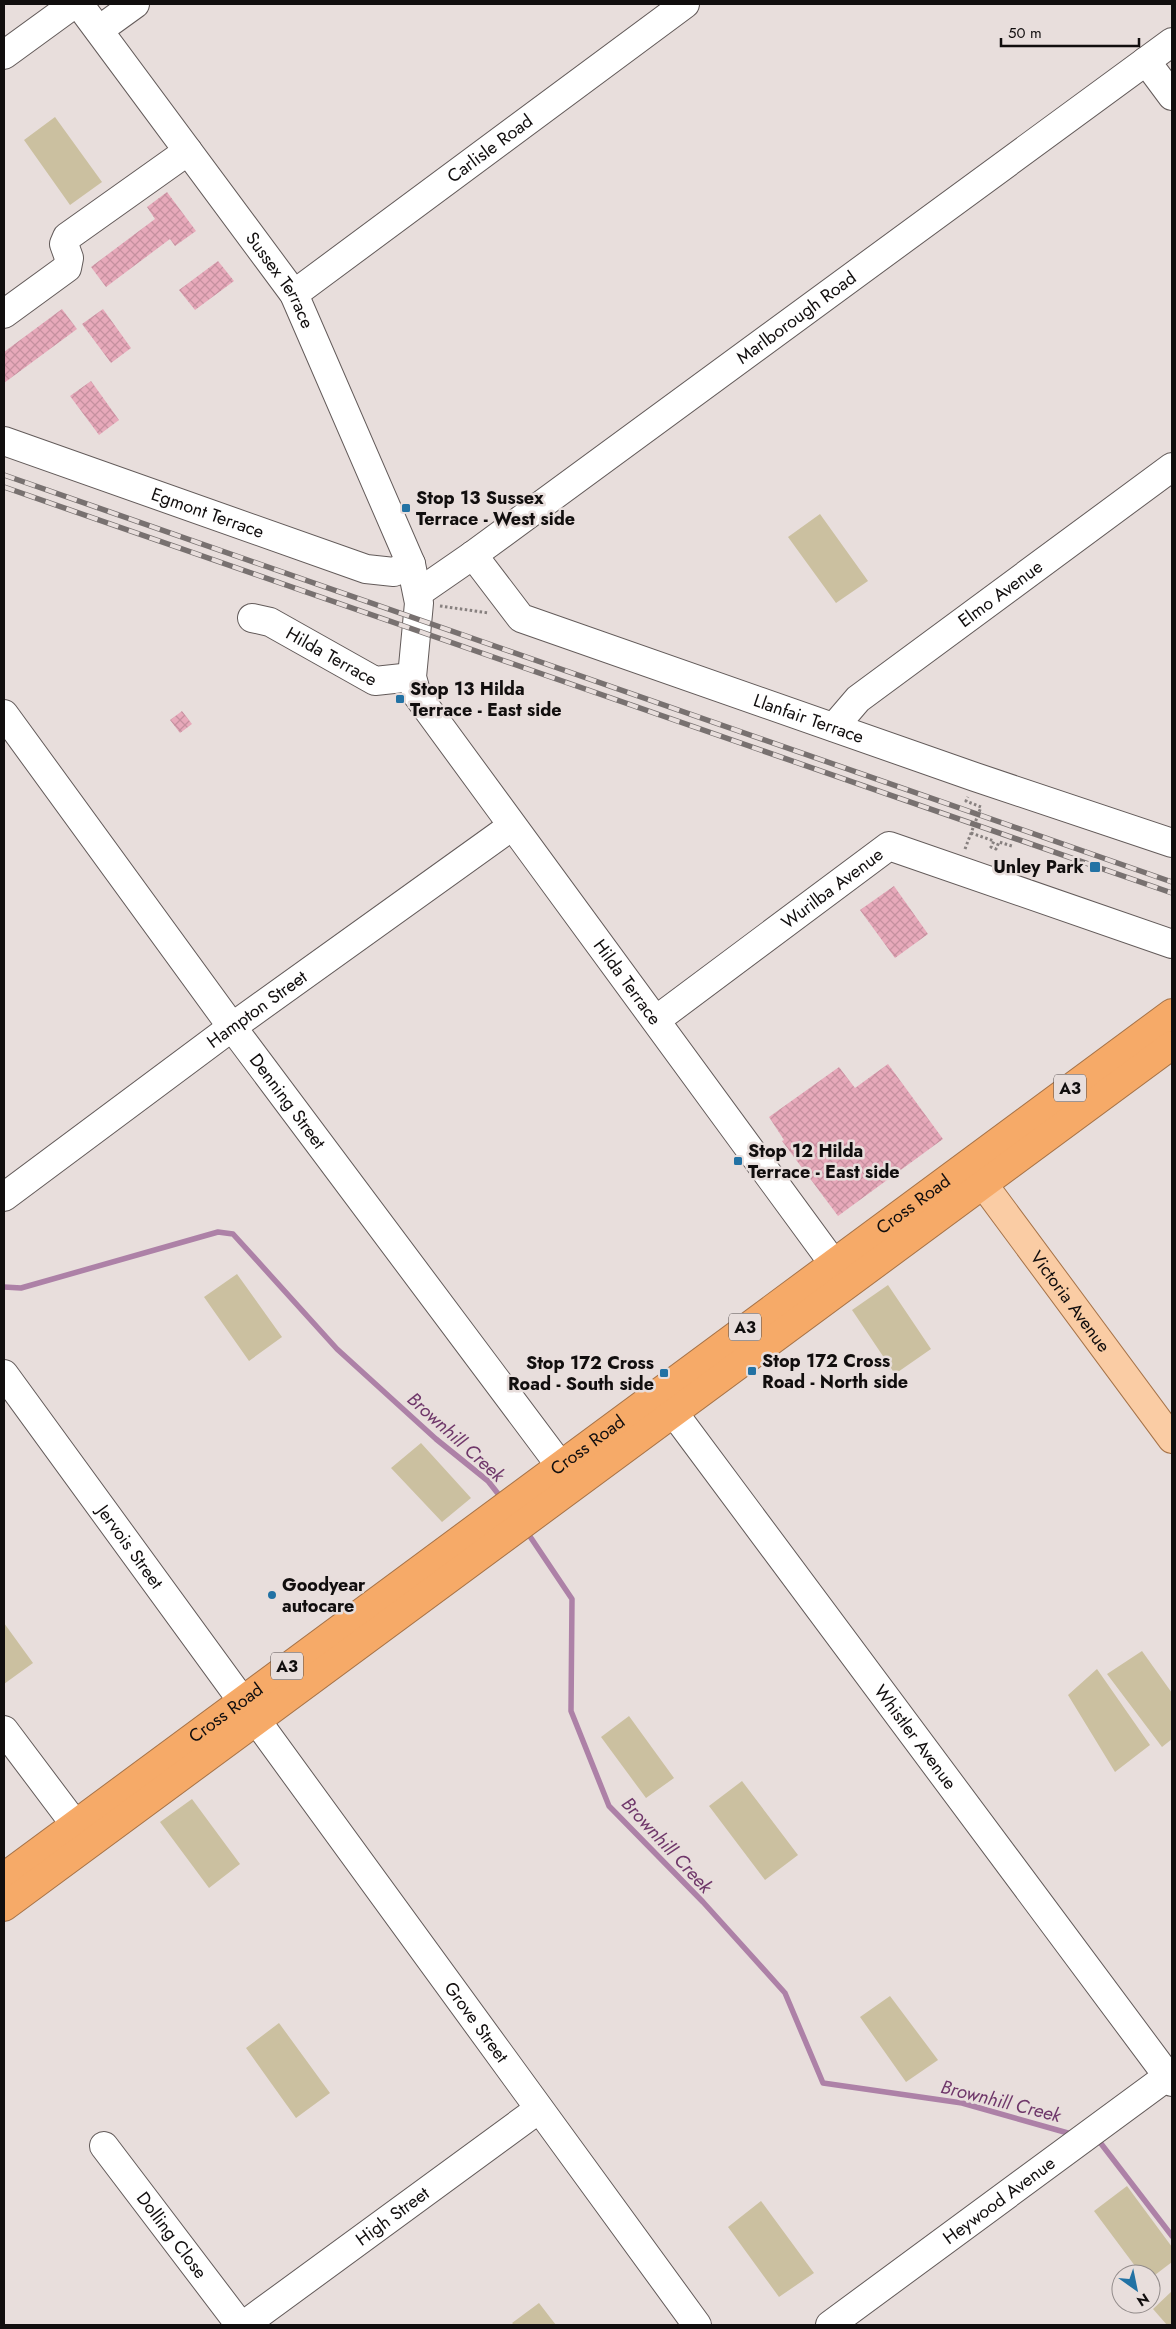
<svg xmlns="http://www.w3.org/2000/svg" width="1176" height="2329" font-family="Jost,sans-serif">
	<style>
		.pitch { fill: #cbc0a0 }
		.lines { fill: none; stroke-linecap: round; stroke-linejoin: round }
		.stream { stroke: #ad81a7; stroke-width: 5.5 }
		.building { fill: url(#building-cross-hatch) }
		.minor-casing { stroke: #635b5a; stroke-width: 30 }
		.major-casing { stroke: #a67348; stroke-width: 30 }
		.highway-casing { stroke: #a67348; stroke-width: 30 }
		.path { stroke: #87807f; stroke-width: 3; stroke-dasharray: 2.5 2.5; stroke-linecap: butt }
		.minor { stroke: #fff; stroke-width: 28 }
		.major { stroke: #facca4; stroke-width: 28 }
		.highway { stroke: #f6aa68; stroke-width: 28 }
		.rail-casing { stroke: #787170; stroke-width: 5.5 }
		.rail { stroke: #e8dedc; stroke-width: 4; stroke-dasharray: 11; stroke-linecap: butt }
		.poi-dot { fill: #2272a4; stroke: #e8dedc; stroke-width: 2 }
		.labels { text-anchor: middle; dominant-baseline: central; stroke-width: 5; stroke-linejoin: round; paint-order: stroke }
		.shield { fill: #e8dedc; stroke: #524c4c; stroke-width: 1 }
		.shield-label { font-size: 16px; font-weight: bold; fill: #110e0e }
		.street-label { font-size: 18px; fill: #110e0e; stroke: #e8dedc }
		.poi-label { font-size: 18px; font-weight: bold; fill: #110e0e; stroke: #e8dedc; text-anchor: start }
		.water-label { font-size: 19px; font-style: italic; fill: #6f376a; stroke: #e8dedc }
	</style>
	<defs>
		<pattern id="building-cross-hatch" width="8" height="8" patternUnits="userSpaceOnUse" patternTransform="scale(1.25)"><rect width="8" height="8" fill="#e7a9ba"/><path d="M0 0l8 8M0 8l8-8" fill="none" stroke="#c5909f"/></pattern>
	</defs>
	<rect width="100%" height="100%" fill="#e8dedc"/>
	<path class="pitch" d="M55,117L102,182L70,205L24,140Z
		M820,514L868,581L836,603L788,537Z
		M237,1274L282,1337L249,1361L204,1297Z
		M888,1285L931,1349L895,1374L852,1310Z
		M421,1443L471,1498L442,1522L391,1468Z
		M4,1623L33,1663L4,1684Z
		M1142,1651L1172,1693V1739L1162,1747L1107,1674Z
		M1097,1669L1150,1745L1115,1772L1068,1695Z
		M629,1716L674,1778L646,1798L601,1737Z
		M742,1781L798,1855L765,1880L709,1806Z
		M192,1799L240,1864L209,1888L160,1822Z
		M890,1996L938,2060L906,2082L860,2017Z
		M279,2023L330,2093L296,2118L246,2048Z
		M1127,2186L1172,2247V2262L1151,2278V2274H1141L1094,2211Z
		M761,2201L814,2273L779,2297L728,2227Z
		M1172,2291V2325H1167L1153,2309Z
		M539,2303L556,2325H514L512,2323Z"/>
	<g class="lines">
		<path class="stream" d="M4,1287L21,1288L218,1232L233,1234L337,1349L436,1439L488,1481L503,1500
			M527,1532L572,1599L571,1711L609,1806L703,1902L785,1993L823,2083L962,2103L1075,2135
			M1094,2140L1099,2141L1172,2236"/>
	</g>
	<path class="building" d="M167,192L196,231L175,246L170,239L106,287L91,267L155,219L147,207Z
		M218,261L234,281L195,310L179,290Z
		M62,309L77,329L4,383V352Z
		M103,309L131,348L111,363L82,324Z
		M91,381L119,420L99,435L70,396Z
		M182,711L192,724L180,733L170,720Z
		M894,886L928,934L895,958L860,910Z
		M888,1064L943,1139L838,1216L782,1141L784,1140L769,1117L839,1067L855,1088Z"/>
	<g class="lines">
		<g class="minor-casing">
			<g id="minor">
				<path id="s1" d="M79,4L294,294L411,564L419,603L412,677L417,695L847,1282"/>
				<path d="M99,30L135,4"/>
				<path d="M4,55L74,4"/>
				<path d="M1146,61L1172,96"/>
				<path id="s2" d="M294,294L685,4"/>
				<path d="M4,314L67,268L69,258L64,244L67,237L188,151"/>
				<path id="s3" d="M4,441L366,569L394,572L411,564"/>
				<path id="s4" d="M473,555L521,618L975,777L1172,843"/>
				<path id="s5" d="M418,593L473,555L1172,42"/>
				<path id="s6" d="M252,618L270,622L375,681L412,677"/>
				<path id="s7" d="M4,714L232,1027L574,1484"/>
				<path id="s8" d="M834,727L858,699L1172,467"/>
				<path id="s9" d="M656,1020L889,846L1172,944"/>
				<path id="s10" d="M4,1197L232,1027L512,826"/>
				<path id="s11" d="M4,1374L697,2325"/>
				<path id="s12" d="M659,1393L1172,2082"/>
				<path d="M4,1730L89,1843"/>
				<path id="s13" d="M104,2146L240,2325"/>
				<path id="s14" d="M244,2325L539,2109"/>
				<path id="s15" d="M830,2325L1168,2076"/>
			</g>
		</g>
		<g class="major-casing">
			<g id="major">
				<path id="s16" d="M969,1165L1172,1439"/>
			</g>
		</g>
		<g class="highway-casing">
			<g id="highway">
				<path id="s17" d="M4,1877L1172,1013"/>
				<path d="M4,1907L1172,1045"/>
			</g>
		</g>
		<path class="path" d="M440,606L489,613
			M971,833L994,841L991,847L996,849L999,842L1012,846
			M965,849L981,807L966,801L968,797"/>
		<use href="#minor" class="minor"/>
		<use href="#major" class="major"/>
		<use href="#highway" class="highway"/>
		<g class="rail-casing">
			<path id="rail" d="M4,475L1172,882
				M4,487L1172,893"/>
		</g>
		<use href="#rail" class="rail"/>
	</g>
	<g class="poi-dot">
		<rect x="401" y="503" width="10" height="10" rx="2.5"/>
		<rect x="395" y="694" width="10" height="10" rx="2.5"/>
		<rect x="1089" y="861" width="12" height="12" rx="2.5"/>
		<rect x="733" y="1156" width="10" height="10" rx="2.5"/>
		<rect x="747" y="1366" width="10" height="10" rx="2.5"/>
		<rect x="659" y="1368" width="10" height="10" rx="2.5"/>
		<circle cx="272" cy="1595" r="5"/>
	</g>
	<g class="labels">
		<g class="shield">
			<rect x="1054" y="1074.5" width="32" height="27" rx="4"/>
			<rect x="729" y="1313.5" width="32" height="27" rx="4"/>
			<rect x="271" y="1652.5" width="32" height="27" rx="4"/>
		</g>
		<g class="shield-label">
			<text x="1070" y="1088">A3</text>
			<text x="745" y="1327">A3</text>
			<text x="287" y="1666">A3</text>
		</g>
		<g class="street-label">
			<text stroke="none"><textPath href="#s2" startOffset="244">Carlisle Road</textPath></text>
			<text stroke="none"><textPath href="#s1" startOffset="342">Sussex Terrace</textPath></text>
			<text stroke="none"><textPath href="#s5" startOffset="468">Marlborough Road</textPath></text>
			<text stroke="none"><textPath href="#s3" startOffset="216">Egmont Terrace</textPath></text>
			<text stroke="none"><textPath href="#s8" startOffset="214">Elmo Avenue</textPath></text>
			<text stroke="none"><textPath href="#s6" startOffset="89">Hilda Terrace</textPath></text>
			<text stroke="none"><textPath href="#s4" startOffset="384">Llanfair Terrace</textPath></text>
			<text stroke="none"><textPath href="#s9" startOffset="220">Wurilba Avenue</textPath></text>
			<text stroke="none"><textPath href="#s1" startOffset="1144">Hilda Terrace</textPath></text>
			<text stroke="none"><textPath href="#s10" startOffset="315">Hampton Street</textPath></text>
			<text stroke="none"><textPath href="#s7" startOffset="480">Denning Street</textPath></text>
			<text stroke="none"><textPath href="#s17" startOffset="1131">Cross Road</textPath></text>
			<text stroke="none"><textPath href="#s16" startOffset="170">Victoria Avenue</textPath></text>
			<text stroke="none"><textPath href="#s17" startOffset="726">Cross Road</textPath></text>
			<text stroke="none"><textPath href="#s11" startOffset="214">Jervois Street</textPath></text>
			<text stroke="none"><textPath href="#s17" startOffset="276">Cross Road</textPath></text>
			<text stroke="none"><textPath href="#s12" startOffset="429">Whistler Avenue</textPath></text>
			<text stroke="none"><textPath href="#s11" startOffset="802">Grove Street</textPath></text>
			<text stroke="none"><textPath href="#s15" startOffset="210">Heywood Avenue</textPath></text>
			<text stroke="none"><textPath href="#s14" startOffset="184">High Street</textPath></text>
			<text stroke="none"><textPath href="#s13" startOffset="112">Dolling Close</textPath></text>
		</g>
		<g class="poi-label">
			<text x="416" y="498">Stop 13 Sussex<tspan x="416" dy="21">Terrace - West side</tspan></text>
			<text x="410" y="689">Stop 13 Hilda<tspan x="410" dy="21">Terrace - East side</tspan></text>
			<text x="1084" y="867" text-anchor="end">Unley Park</text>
			<text x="748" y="1151">Stop 12 Hilda<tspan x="748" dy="21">Terrace - East side</tspan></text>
			<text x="762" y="1361">Stop 172 Cross<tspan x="762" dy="21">Road - North side</tspan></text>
			<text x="654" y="1363" text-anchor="end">Stop 172 Cross<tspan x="654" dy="21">Road - South side</tspan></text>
			<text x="282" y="1585">Goodyear<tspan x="282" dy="21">autocare</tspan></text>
		</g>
		<g class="water-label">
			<text transform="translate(456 1437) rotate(42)">Brownhill Creek</text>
			<text transform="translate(667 1845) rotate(47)">Brownhill Creek</text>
			<text transform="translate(1001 2101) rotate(14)">Brownhill Creek</text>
		</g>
	</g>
	<rect width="1176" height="2329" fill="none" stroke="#110e0e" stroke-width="10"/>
	<g transform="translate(1136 2289) rotate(147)"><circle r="24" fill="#e8dedc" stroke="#928b8a"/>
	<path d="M0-4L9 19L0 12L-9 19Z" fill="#2272a4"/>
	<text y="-8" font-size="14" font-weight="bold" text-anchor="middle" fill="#110e0e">N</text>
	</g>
	<path d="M1001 38v8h138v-8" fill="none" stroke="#110e0e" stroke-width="2.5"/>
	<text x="1008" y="38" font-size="15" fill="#110e0e" stroke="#e8dedc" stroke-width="4" paint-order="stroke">50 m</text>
</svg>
